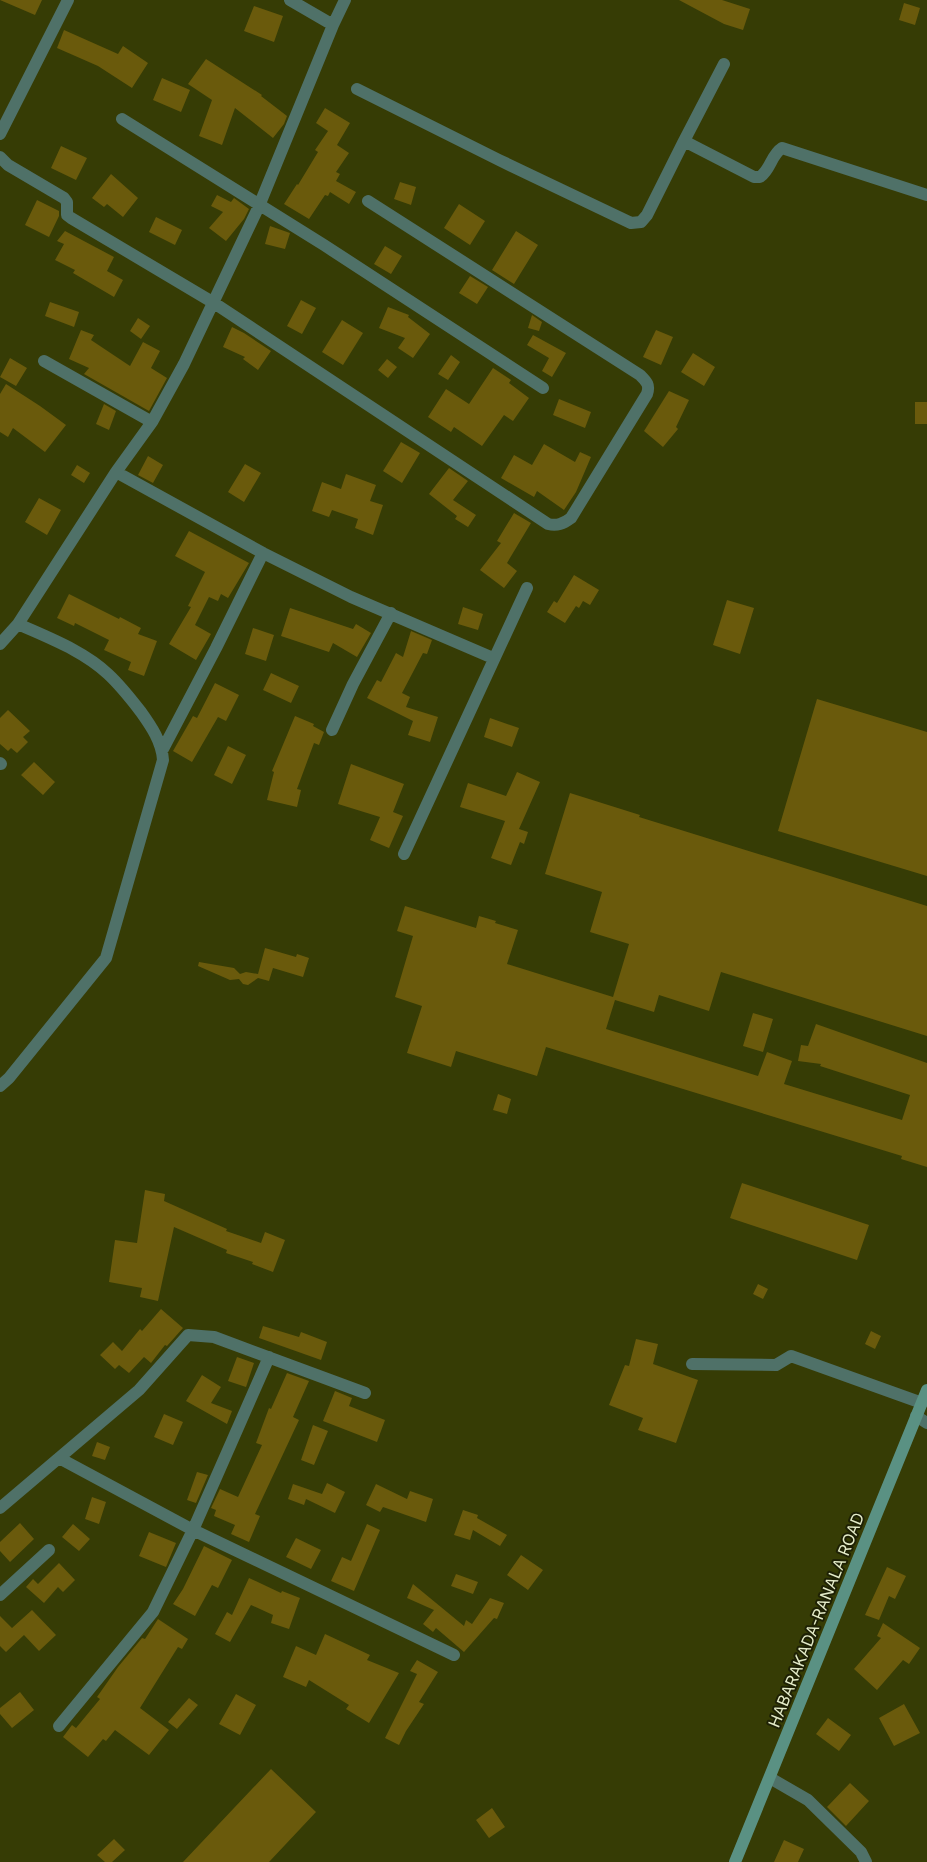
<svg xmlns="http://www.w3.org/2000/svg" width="927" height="1862" font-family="Inter,sans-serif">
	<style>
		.building { fill: #6a5a0c }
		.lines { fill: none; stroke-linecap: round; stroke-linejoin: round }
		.street { stroke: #4f7168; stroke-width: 12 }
		.secondary { stroke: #5a9183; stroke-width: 12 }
		.labels { text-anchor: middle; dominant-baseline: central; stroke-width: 4; stroke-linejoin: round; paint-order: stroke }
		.street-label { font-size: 16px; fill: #e5ecc9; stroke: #1e2105 }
	</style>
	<rect width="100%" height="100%" fill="#363c05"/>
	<path class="building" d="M0,0H42L35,15Z
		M679,0H722L750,9L743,30L724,24Z
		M904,3L920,8L915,25L899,20Z
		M254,6L283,16L274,42L244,31Z
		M64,30L118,54L123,46L148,63L132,88L98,66L57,48Z
		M206,59L262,95L261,96L287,116L284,124L273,138L235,108L222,145L199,136L212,100L188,84Z
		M162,78L190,90L181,112L153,100Z
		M325,108L350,123L337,145L349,153L336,172L340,174L336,181L356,192L349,204L330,192L328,196L325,195L309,219L284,204L297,184L298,185L318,152L315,150L328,131L316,123Z
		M61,146L87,158L76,180L51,168Z
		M111,174L138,198L123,217L107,204L104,207L92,198Z
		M400,182L416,187L411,205L394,199Z
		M217,195L231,202L234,198L249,209L244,219L226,241L209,228L223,212L211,206Z
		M37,200L59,211V216L49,237L25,225Z
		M459,204L485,221L470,245L444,228Z
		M156,217L182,230L175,245L149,232Z
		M270,226L290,233L285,249L265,244Z
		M65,231L114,257L107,271L123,280L114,297L73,273L75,270L55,260L64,244L57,241Z
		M516,231L538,245L514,284L492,270Z
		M385,246L402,256L391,274L374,264Z
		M470,276L488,287L477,304L459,293Z
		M301,300L316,308L302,334L287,326Z
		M50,302L79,312L74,327L45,316Z
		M388,307L409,315L408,317L430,334L413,358L398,348L405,338L379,328Z
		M532,315L542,322L539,331L528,328Z
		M138,318L150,326L141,339L130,331Z
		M342,320L363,333L343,365L322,352Z
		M232,327L244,333L271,351L258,370L243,359L245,357L223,347Z
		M81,330L94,335L91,340L130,366L143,342L160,351L151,368L167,378L149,411L84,374L89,368L69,359Z
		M656,330L673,337L661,365L643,357Z
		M533,335L566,353L552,377L542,371L549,358L527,345Z
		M693,353L715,367L704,386L681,372Z
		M451,355L460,362L448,380L438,374Z
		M10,358L27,368L16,386L0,377Z
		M387,359L397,367L388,378L378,370Z
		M493,368L511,380L509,383L529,398L513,421L504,415L482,446L454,427L451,432L428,417L446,389L469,404Z
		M6,384L40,406L66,425L45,452L13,428L8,437L0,432V394Z
		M669,391L689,400L676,427L678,429L663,447L644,431Z
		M559,399L591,412L585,428L553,415Z
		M915,402H927V424H915Z
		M104,404L116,411L109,430L96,424Z
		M401,442L420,453L402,483L383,471Z
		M544,444L575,462L580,452L591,457L576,492L564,510L537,491L534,497L501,478L514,455L532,465Z
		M148,456L163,465L153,483L138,475Z
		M245,464L261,473L244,502L228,492Z
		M77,465L90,473L84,483L71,475Z
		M449,468L468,481L453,500L476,515L468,527L455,519L457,516L429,494Z
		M346,474L376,485L370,501L383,505L373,535L355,528L358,519L332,510L329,517L312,511L322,482L341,489Z
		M39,498L61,510L47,535L25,522Z
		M514,513L531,523L507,563L517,571L504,588L480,570L501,543L497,541Z
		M189,531L249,563L228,598L221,594L218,601L209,597L195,625L211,634L196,660L169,644L191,607L188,606L205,572L175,556Z
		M574,575L599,590L590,605L583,601L579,608L576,606L565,623L547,612L554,601L557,603Z
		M69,594L119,619L120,617L141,628L138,634L157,641L144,676L128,670L131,662L104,650L109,640L75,623L74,626L57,618Z
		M727,600L754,608L740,654L713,645Z
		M463,607L483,614L478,630L458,624Z
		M290,608L353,629L356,624L371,633L357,657L333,643L329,652L281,636Z
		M253,628L274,635L266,661L245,654Z
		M411,631L432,640L427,654L423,653L402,693L410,697L406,707L438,717L430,742L408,735L413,721L367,698L377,680L381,682L396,653L403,657Z
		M271,673L299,686L291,703L263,690Z
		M215,683L239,695L226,721L218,717L192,762L173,751L193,716L197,718Z
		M817,699L927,732V876L778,831Z
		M8,710L30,731L23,737L28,742L17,753L11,748L8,751L0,744V718Z
		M295,716L314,724L313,726L324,732L319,745L314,743L297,789L301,790L297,807L267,800L274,772L272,771Z
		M490,718L519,728L512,747L484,737Z
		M228,746L246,755L232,784L214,775Z
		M34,762L55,782L43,795L21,775Z
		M351,764L404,784L393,812L403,816L389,848L370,840L380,817L338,804Z
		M517,772L540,782L519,829L528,832L524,844L520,842L511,865L491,858L505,821L460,807L468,783L506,796Z
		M570,793L640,815L639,817L927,906V1036L721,972L709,1011L659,995L654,1012L615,1000L606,1029L758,1076L767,1052L792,1061L784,1084L902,1120L910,1095L820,1066L821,1064L798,1061L801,1045L808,1046L816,1024L927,1063V1167L901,1159L902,1156L546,1047L537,1076L456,1051L451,1067L407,1053L422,1006L395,997L413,936L397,931L405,906L476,928L479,916L496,921L495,923L518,930L507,964L613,997L629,944L590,932L602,892L545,874Z
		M265,948L296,957L297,954L309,958L303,977L273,968L269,981L258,978L248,985L243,984L239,979L230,980L198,966L199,962L234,968L240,974L246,972L258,974Z
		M753,1013L773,1019L763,1052L743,1046Z
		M498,1094L511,1099L507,1114L493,1110Z
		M742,1183L869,1225L857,1260L730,1218Z
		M145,1190L165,1194L164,1201L227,1229L226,1231L261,1243L265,1232L285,1240L273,1272L252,1264L253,1262L226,1253L227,1250L174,1227L158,1301L140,1297L142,1288L109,1282L115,1240L137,1243Z
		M758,1284L768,1289L763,1299L753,1294Z
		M161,1309L183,1328L167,1346L165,1345L151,1363L144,1357L129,1373L119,1365L115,1369L100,1355L113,1342L122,1351L140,1329L142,1331Z
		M263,1326L299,1337L301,1332L327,1342L321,1360L259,1338Z
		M871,1331L881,1336L875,1349L865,1344Z
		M636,1339L658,1344L653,1364L698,1380L676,1443L638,1430L643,1418L609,1405L625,1365L629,1366Z
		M237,1357L254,1363L246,1387L228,1381Z
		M287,1373L309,1381L293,1417L299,1420L255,1514L260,1516L249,1542L231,1534L235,1525L214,1516L216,1510L211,1508L220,1489L238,1497L262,1445L256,1443L269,1408L271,1409Z
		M202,1375L221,1387L211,1403L232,1411L227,1424L186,1401Z
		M335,1391L352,1398L349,1406L385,1420L377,1442L323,1421Z
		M164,1414L183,1422L173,1445L154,1437Z
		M313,1425L328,1431L314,1465L301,1460Z
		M97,1442L110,1447L105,1460L92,1456Z
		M197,1472L208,1475L196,1503L187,1500Z
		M327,1483L345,1492L335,1513L306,1499L304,1505L288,1499L293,1484L322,1494Z
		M376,1484L407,1499L410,1491L433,1499L426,1522L383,1507L380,1512L366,1505Z
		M92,1497L106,1502L99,1524L85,1519Z
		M463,1510L478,1515L477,1518L507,1535L500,1546L473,1530L470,1540L454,1535Z
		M20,1523L34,1539L10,1562L0,1551V1542Z
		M73,1524L90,1539L79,1551L62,1537Z
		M367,1524L380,1530L354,1591L331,1581L342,1557L351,1561Z
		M149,1532L176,1543L166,1567L139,1556Z
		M296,1538L321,1550L311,1569L286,1557Z
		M204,1546L232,1560L218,1588L212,1585L195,1616L173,1604L183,1589Z
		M521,1555L543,1570L528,1590L507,1575Z
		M59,1563L75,1580L63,1592L58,1587L44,1603L26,1587L33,1579L38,1584Z
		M887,1567L906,1576L895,1599L889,1596L879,1620L865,1615Z
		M456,1574L478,1582L473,1594L451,1586Z
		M249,1578L281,1593L282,1591L300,1598L289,1629L271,1623L273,1615L251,1605L230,1642L215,1634L227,1612L232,1615Z
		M413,1584L464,1626L466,1620L472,1624L490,1598L504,1603L497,1619L494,1618L464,1652L436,1628L433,1632L423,1624L434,1610L407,1598Z
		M32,1610L56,1635L39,1651L24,1635L6,1652L0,1646V1616L12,1628Z
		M158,1619L188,1639L182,1649L178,1647L140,1708L169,1730L149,1755L115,1730L106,1741L103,1739L88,1757L63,1737L72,1725L76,1728L100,1699L97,1697L118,1667L142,1638L145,1639Z
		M883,1623L920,1648L909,1664L903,1660L877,1690L854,1669L881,1638L877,1636Z
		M325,1634L370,1655L367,1660L399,1673L369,1723L346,1709L349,1705L309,1680L306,1687L283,1677L296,1646L316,1655Z
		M417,1660L438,1672L419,1702L424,1704L406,1731L399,1745L385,1738L417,1674L410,1671Z
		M20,1692L34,1710L12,1728L0,1714V1708Z
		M236,1694L256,1705L240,1735L219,1724Z
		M189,1698L198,1705L177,1729L168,1722Z
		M904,1704L920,1733L894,1746L879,1718Z
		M828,1718L851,1735L839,1751L816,1734Z
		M271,1769L316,1812L269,1862H183Z
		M850,1783L869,1801L846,1826L827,1807Z
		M492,1808L505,1827L489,1838L476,1820Z
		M114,1839L125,1850L112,1862H105L97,1855Z
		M784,1840L804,1849L798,1862H774Z"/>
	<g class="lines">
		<path class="street" d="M290,0L333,25
			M357,89L499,160L631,223L641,222L647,215L684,141L754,177H760C771,169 771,155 782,148L927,195
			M122,119L324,245L543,388
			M0,134L68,0
			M684,141L724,64
			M0,157L8,165L64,198L67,202V215L71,218L214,303L548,524C557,526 563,524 571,518L647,394C650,385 647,382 640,375L368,201
			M44,361L152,422
			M116,472L263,553L351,597L493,658
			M18,624L116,472L152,422L184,364L259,206L333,25L345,0
			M0,644L18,624C49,638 84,651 108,674C121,686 131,699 141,712C151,726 162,742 163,760L106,958L9,1078L0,1086
			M332,730L353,684L391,613
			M163,749L216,648L263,553
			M0,763L1,764
			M404,854L527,588
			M692,1364L776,1365L791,1356L922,1403
			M916,1416L927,1423
			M59,1458L193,1530L454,1655
			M0,1508L139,1390L188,1335L214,1337L365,1393
			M0,1595L49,1550
			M59,1726L153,1612L193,1530L269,1357
			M770,1778L808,1800L861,1852L866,1862"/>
		<path class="secondary" d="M735,1862L927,1390"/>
	</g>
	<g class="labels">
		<g class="street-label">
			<text transform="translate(816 1620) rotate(-68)">HABARAKADA-RANALA ROAD</text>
		</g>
	</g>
</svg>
